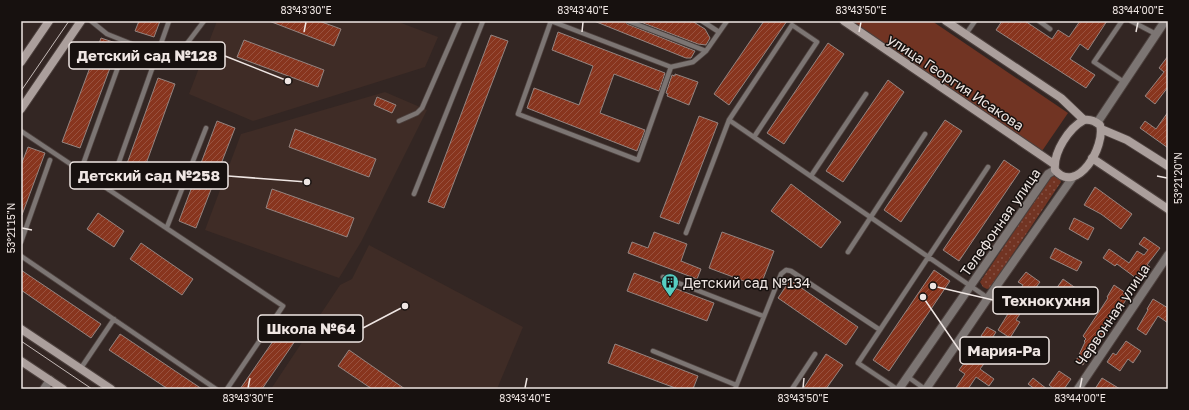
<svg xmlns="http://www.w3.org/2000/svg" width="1189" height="410" font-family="'Golos Text',sans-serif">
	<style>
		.built { fill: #3f2c26 }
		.grass { fill: url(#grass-dots) }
		.park { fill: #713423 }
		.building { fill: url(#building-hatch); stroke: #948480 }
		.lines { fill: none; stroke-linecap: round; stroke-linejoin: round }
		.lane-casing { stroke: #4d413e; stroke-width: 6 }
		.street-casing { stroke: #4d413e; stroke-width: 10 }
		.secondary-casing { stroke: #4d413e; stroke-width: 10 }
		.lane { stroke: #7c7573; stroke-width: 4.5 }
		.street { stroke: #7c7573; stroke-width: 8 }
		.secondary { stroke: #ab9f9c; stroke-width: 8 }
		.tram { stroke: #c4bab7; stroke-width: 1 }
		.ticks { fill: none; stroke: #efe6e3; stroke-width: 1.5 }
		.labels { text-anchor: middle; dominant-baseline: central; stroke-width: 3; stroke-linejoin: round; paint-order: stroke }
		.street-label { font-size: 14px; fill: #efe6e3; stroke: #17110f }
		.poi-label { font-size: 14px; fill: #efe6e3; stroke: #17110f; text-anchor: start }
		.leader { fill: none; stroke: #efe6e3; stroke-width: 1.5 }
		.callout-dot { fill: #efe6e3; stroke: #17110f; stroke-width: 1.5 }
		.callout { fill: #17110f; stroke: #efe6e3; stroke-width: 1.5 }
		.callout-label { font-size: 15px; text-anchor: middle; font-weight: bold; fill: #efe6e3 }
		.neatline { fill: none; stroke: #efe6e3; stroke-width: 1.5 }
		.ticks-label { font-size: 10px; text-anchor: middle; fill: #efe6e3 }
	</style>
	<defs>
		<pattern id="grass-dots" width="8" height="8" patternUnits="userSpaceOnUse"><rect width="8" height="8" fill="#713423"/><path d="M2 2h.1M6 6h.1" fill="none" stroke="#865143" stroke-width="1.8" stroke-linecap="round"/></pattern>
		<pattern id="building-hatch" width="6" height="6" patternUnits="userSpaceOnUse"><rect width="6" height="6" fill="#88351e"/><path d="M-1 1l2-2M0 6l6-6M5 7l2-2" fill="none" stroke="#99523f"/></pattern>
	</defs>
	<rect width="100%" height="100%" fill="#332623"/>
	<path class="built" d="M217,21H396L438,37L425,67L253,121L189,94Z
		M385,92L427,110L361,242L339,278L205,230L241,134Z
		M369,245L523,327L497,389H271L340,285L352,279Z"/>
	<path class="grass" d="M1052,176L1059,177L1061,182L990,288L987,289L983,287L980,282L1015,230Z"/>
	<path class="park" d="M848,21H932L1068,113L1042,151Z"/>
	<path class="building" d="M139,21H160L154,37L135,31Z
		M269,21H319L341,29L334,46Z
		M594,21H624L627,24L695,51L691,58H686Z
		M638,21H692L705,29L710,38L706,45L698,44Z
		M764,21H787L729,105L714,94Z
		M1002,21H1025L1052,39L1058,30L1069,37L1080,21H1107L1088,50L1080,44L1070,59L1095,75L1086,88L996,30Z
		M558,32L665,73L659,91L614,74L600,113L645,130L637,151L527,108L534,88L579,105L593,66L552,50Z
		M491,35L508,41L444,208L428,202Z
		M101,38L119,44L80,148L62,142Z
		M244,40L324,70L318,87L237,57Z
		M828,43L844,54L784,144L767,133Z
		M1168,56V87L1155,104L1145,96L1164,72L1159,68Z
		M675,74L698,82L689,105L667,96L668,94L666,93L672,75L675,76Z
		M158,78L175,84L138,186L121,180Z
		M888,80L904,92L843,182L826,171Z
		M377,97L396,105L392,113L374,105Z
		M1168,112V148L1140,128L1145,121L1156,129Z
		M699,116L718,123L679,224L660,217Z
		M945,120L962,131L901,222L884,210Z
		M217,121L235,128L196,228L179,221Z
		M295,129L376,159L369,177L289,147Z
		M28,147L45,153L22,215L21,165Z
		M1004,160L1020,171L959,261L943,250Z
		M791,184L841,222L821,248L771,211Z
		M1095,187L1132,214L1121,229L1101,214L1084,205Z
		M272,189L354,218L347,237L266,208Z
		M98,213L124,231L114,247L87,229Z
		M1074,218L1094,228L1088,240L1069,229Z
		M654,232L687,244L681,261L701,269L697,279L628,253L632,242L648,248Z
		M722,232L774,251L760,287L709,268Z
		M1144,237L1160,248L1147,265L1150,267L1140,281L1117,264L1115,266L1103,258L1109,249L1129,263L1137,251L1144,255L1148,250L1139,244Z
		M141,243L193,279L182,295L130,259Z
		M1055,248L1082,262L1077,271L1050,258Z
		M21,270L101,324L91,338L21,290Z
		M934,270L950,281L889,371L873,360Z
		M1026,272L1040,282L1025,302L1027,303L1016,320L1020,322L1010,338L998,330L1014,304L1011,302L1023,285L1018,282Z
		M634,273L714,303L707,321L627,291Z
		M1063,279L1077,289L1070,299L1056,289Z
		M790,280L858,327L846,345L778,298Z
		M1114,285L1129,295L1106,331L1107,332L1095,349L1092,347L1083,365L1076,361L1085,342L1084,341L1086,339L1083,336L1108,298L1107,297Z
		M1153,299L1168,308V323L1158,316L1146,335L1137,329L1148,310L1147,309Z
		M289,318L304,328L262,389H240Z
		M987,327L996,332L984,351L990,356L980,369L994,379L989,386L976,377L968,389H955L965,374L959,370L983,337L981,336Z
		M120,334L202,389H168L109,350Z
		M1126,341L1141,351L1133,363L1128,359L1120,371L1107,362L1113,353L1116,355Z
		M615,344L698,376L693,389H678L608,363Z
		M349,350L405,389H372L338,366Z
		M826,354L843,365L826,389H803Z
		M1059,371L1071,379L1064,389H1054L1049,385Z
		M1033,378L1047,389H1035L1028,384Z
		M1102,378L1120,389H1095Z"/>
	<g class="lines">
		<g class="lane-casing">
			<path id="lane" d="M91,21L107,34L127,42
				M628,21L706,51
				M702,21L719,32
				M1039,21L1050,29
				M1122,21L1094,62L1124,82
				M1131,21L1156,34
				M966,34L975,21
				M671,67L638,160L518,114L551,21L671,67L693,62L706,51L727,21
				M729,120L988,298
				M399,121L417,113L422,108L460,21
				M21,131L283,306L227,389
				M81,170L127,42L157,54L176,58L204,21
				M811,176L866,94
				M109,190L169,21
				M414,194L483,21
				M167,227L206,128
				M686,233L729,120L792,25L817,42L754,137
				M21,242L50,160
				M848,252L925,134
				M21,256L216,389
				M663,277L763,316
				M653,351L736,385
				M81,368L114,319
				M908,377L925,389
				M735,389L781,274L786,270L791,271L880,330
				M792,389L815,354
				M897,389L858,363L988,167"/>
		</g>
		<g class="street-casing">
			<path id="street" d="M1097,123L1165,21
				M44,389L50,380
				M899,389L1048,174L1055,170
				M926,389L988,298L1073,177
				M1078,389L1168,255"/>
		</g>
		<g class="secondary-casing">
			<path id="secondary" d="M844,21L1054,164
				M946,21L1061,98L1084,120
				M21,62L49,21
				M21,109L81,21
				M1084,120C1090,119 1095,121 1100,125C1106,146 1077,196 1055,170C1053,152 1069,128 1084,120Z
				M1101,129L1127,140L1168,166
				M1092,158L1168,209
				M21,329L111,389
				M21,361L63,389"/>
		</g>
		<use href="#lane" class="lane"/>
		<use href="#street" class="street"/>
		<use href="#secondary" class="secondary"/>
		<path class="tram" d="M21,91L69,21
			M21,341L92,389"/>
	</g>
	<path class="ticks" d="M304,32L306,22M582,32L583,22M859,32L861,22M1136,32L1138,22M1157,176L1167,178M22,228L32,230M248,388L250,378M525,388L527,378M803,388L804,378M1080,388L1082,378"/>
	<defs>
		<g id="building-pin" transform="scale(0.9)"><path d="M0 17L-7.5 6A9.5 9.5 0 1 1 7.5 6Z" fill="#57cec2" stroke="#17110f"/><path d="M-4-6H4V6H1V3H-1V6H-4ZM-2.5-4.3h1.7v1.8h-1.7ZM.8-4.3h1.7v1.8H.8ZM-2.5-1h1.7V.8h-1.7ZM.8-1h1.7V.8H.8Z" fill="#111"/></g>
	</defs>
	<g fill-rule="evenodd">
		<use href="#building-pin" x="670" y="282"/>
	</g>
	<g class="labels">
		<g class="street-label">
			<text transform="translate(956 82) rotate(34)">улица Георгия Исакова</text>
			<text transform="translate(1000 222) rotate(-55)">Телефонная улица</text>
			<text transform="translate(1112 315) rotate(-56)">Червонная улица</text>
		</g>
		<g class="poi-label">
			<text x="683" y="282">Детский сад №134</text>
		</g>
	</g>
	<path class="leader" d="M288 81L225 56M307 182L228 176M933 286L993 300M405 306L363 328M923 297L960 351"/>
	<g class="callout-dot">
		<circle cx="288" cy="81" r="4"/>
		<circle cx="307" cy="182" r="4"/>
		<circle cx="933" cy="286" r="4"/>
		<circle cx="405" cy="306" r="4"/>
		<circle cx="923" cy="297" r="4"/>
	</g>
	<g class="callout">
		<rect x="69" y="42" width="156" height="27" rx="4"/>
		<rect x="70" y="162" width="158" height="27" rx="4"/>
		<rect x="993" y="287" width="105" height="27" rx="4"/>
		<rect x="258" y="315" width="105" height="27" rx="4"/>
		<rect x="960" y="337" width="89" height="27" rx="4"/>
	</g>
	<g class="callout-label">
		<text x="147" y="61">Детский сад №128</text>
		<text x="149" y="181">Детский сад №258</text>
		<text x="1046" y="306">Технокухня</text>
		<text x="311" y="334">Школа №64</text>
		<text x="1004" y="356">Мария-Ра</text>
	</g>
	<rect width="1189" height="410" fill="none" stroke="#17110f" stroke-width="44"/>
	<rect x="22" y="22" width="1145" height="366" class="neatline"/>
	<g class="ticks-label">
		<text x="306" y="14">83°43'30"E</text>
		<text x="583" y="14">83°43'40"E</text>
		<text x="861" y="14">83°43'50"E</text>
		<text x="1138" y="14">83°44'00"E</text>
		<text transform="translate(1178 178) rotate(-90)" y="4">53°21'20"N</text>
		<text transform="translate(11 228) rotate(-90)" y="4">53°21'15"N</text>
		<text x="248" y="402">83°43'30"E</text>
		<text x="525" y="402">83°43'40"E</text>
		<text x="803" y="402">83°43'50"E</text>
		<text x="1080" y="402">83°44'00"E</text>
	</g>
</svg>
